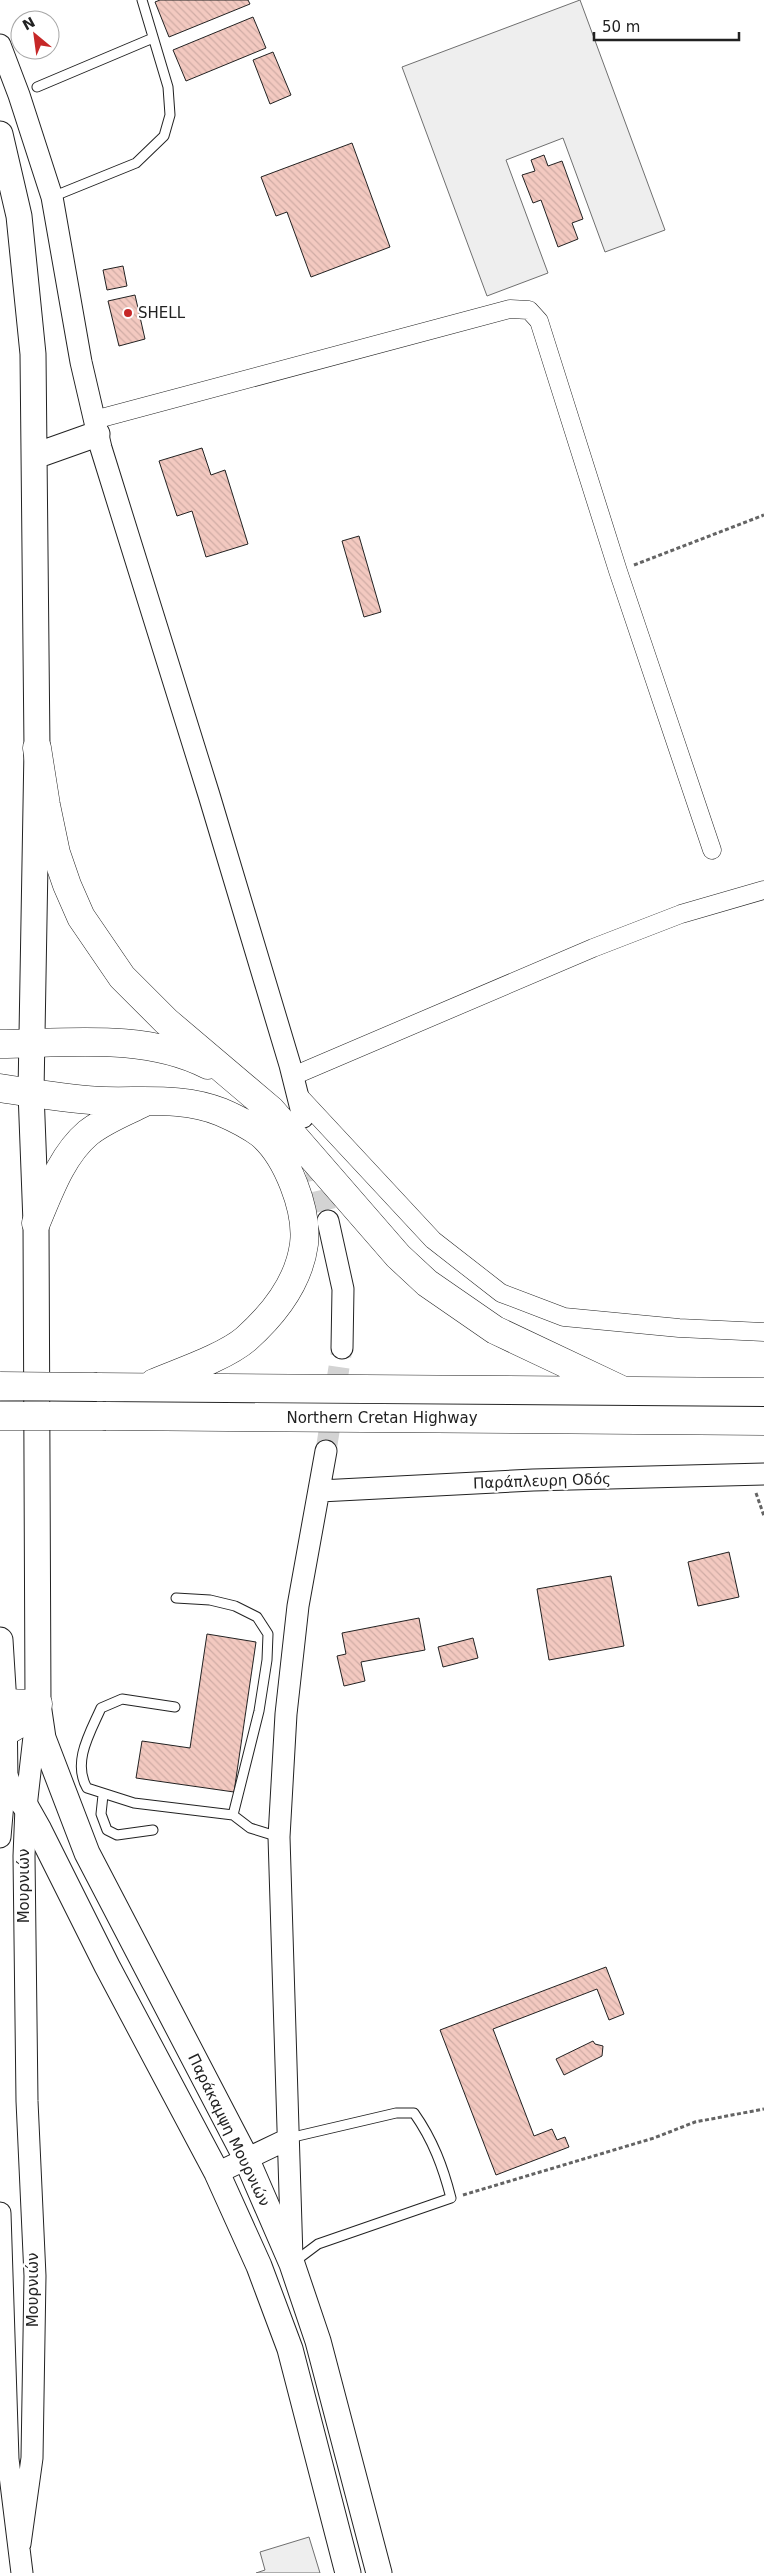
<svg xmlns="http://www.w3.org/2000/svg" width="764" height="2573" font-family="'DejaVu Sans',sans-serif">
	<style>
		.pitch { fill: #eee; stroke: #6f6f6f }
		.building { fill: url(#building-back-hatch); stroke: #222 }
		.lines { fill: none; stroke-linecap: round; stroke-linejoin: round }
		.tertiary-tunnel { stroke: #d3d3d3; stroke-width: 21; stroke-dasharray: 21 11; stroke-linecap: butt }
		.service-casing { stroke: #222; stroke-width: 11 }
		.minor-casing { stroke: #222; stroke-width: 19 }
		.tertiary-casing { stroke: #222; stroke-width: 23 }
		.secondary-casing { stroke: #222; stroke-width: 27 }
		.motorway-casing { stroke: #222; stroke-width: 29 }
		.path { stroke: #646464; stroke-width: 3; stroke-dasharray: 4 2.5; stroke-linecap: butt }
		.service { stroke: #fff; stroke-width: 9 }
		.minor { stroke: #fff; stroke-width: 18 }
		.tertiary { stroke: #fff; stroke-width: 21 }
		.secondary { stroke: #fff; stroke-width: 25 }
		.motorway { stroke: #fff; stroke-width: 28 }
		.motorway-bridge-casing { stroke: #222; stroke-width: 29; stroke-linecap: butt }
		.motorway-bridge { stroke: #fff; stroke-width: 28 }
		.poi-dot { fill: #c62828; stroke: #fff; stroke-width: 2 }
		.labels { text-anchor: middle; dominant-baseline: central; stroke-width: 4; stroke-linejoin: round; paint-order: stroke }
		.poi-label { font-size: 15px; fill: #222; stroke: #fff; text-anchor: start }
		.street-label { font-size: 15px; fill: #222; stroke: #fff }
	</style>
	<defs>
		<pattern id="building-back-hatch" width="6" height="6" patternUnits="userSpaceOnUse" patternTransform="scale(1.25)"><rect width="6" height="6" fill="#f3c9c0"/><path d="M-1 5l2 2M0 0l6 6M5-1l2 2" fill="none" stroke="#d0aca5"/></pattern>
	</defs>
	<rect width="100%" height="100%" fill="#fff"/>
	<path class="pitch" d="M580,0L665,230L605,252L563,138L506,160L548,273L487,296L402,67Z
		M309,2537L320,2573H256L265,2570L260,2552Z"/>
	<path class="building" d="M160,0H248L250,4L169,37L155,2Z
		M253,17L266,48L186,81L173,50Z
		M273,52L291,95L270,104L253,60Z
		M352,143L390,247L311,277L287,212L276,216L261,177Z
		M544,155L548,166L562,161L583,219L572,223L578,239L558,247L541,200L533,203L522,175L535,171L531,160Z
		M123,266L127,286L107,290L103,270Z
		M135,295L145,339L119,346L108,301Z
		M202,448L211,475L225,470L248,544L206,557L192,511L177,516L159,461Z
		M359,536L381,612L364,617L342,541Z
		M729,1552L739,1597L698,1606L688,1562Z
		M611,1576L624,1646L549,1660L537,1589Z
		M419,1618L425,1650L361,1662L365,1681L344,1686L337,1656L346,1654L342,1633Z
		M207,1634L256,1642L234,1792L136,1778L142,1741L190,1748Z
		M473,1638L478,1658L443,1667L438,1647Z
		M606,1967L624,2014L609,2020L597,1989L493,2029L534,2136L552,2129L557,2140L565,2137L569,2147L496,2175L440,2030Z
		M593,2041L595,2044L603,2046L602,2056L564,2075L556,2059Z"/>
	<g class="lines">
		<path class="tertiary-tunnel" d="M313,1159L328,1221
			M326,1451L342,1348"/>
		<g class="service-casing">
			<path id="service" d="M37,87L153,38
				M52,197L136,163L164,136L170,115L168,87L142,0
				M176,1598L210,1600L235,1606L257,1617L268,1634L267,1660L259,1711L233,1815
				M175,1707L122,1699L101,1708C90,1733 72,1762 87,1788L134,1803L233,1815L250,1828L279,1837
				M103,1795L101,1814L107,1830L117,1835L153,1830
				M289,2138L396,2113H414C433,2140 443,2167 451,2198L318,2244L294,2262"/>
		</g>
		<g class="minor-casing">
			<path id="minor" d="M94,420L510,309L529,310L539,321L618,571L712,850
				M293,1076L593,948L681,914L764,890
				M299,1096L433,1240L501,1293L564,1317L679,1328L764,1332"/>
		</g>
		<g class="tertiary-casing">
			<path id="tertiary" d="M0,45L19,95L52,197L81,362L101,448L209,795L290,1065L303,1117
				M328,1221L343,1289L342,1348
				M320,1491L533,1480L764,1474
				M0,1837L5,1780
				M217,2173L288,2139
				M0,2213L8,2459L22,2573
				M292,2258L279,1837L286,1714L298,1606L326,1451
				M20,2544L32,2458L35,2276L27,2101L24,1856L26,1807L36,1719"/>
		</g>
		<g class="secondary-casing">
			<path id="secondary" d="M0,134L19,216L33,354L37,748L31,1092L36,1223L38,1704L43,1738L87,1853L246,2158L292,2264L318,2341L379,2573
				M35,456L97,434
				M0,1640L4,1704L5,1780L26,1807L39,1830L107,1966L217,2173L259,2266L290,2349L348,2573"/>
		</g>
		<g class="motorway-casing">
			<path id="motorway" d="M37,748L46,805L56,853L67,885L81,917L122,977L166,1021L271,1110L398,1256L427,1283L495,1330L624,1391
				M0,1044C69,1043 145,1033 208,1065
				M0,1088C35,1093 70,1100 105,1101C145,1102 184,1097 221,1112C235,1118 249,1125 261,1134C287,1156 308,1210 304,1244C299,1282 274,1314 246,1339C225,1357 180,1372 154,1383
				M36,1223C49,1192 62,1155 88,1133C104,1120 125,1112 143,1103
				M97,1387L764,1392
				M106,1416L764,1421
				M0,1703L38,1704
				M0,1735L22,1722L38,1704
				M0,1776L5,1780"/>
		</g>
		<path class="path" d="M634,565L764,515
			M756,1493L764,1516
			M463,2195L654,2138L695,2122L764,2109"/>
		<use href="#service" class="service"/>
		<use href="#minor" class="minor"/>
		<use href="#tertiary" class="tertiary"/>
		<use href="#secondary" class="secondary"/>
		<use href="#motorway" class="motorway"/>
		<g class="motorway-bridge-casing">
			<path id="motorway-bridge" d="M0,1386L97,1387
				M0,1416H106"/>
		</g>
		<use href="#motorway-bridge" class="motorway-bridge"/>
	</g>
	<circle class="poi-dot" cx="128" cy="313" r="5"/>
	<g class="labels">
		<g class="poi-label">
			<text x="138" y="313">SHELL</text>
		</g>
		<g class="street-label">
			<text x="382" y="1418">Northern Cretan Highway</text>
			<text transform="translate(542 1481) rotate(-2)">Παράπλευρη Οδός</text>
			<text transform="translate(24 1886) rotate(-90)">Μουρνιών</text>
			<text transform="translate(229 2130) rotate(64)">Παράκαμψη Μουρνιών</text>
			<text transform="translate(33 2290) rotate(-90)">Μουρνιών</text>
		</g>
	</g>
	<g transform="translate(35 35) rotate(331)"><circle r="24" fill="#ffffff" stroke="#a7a7a7"/>
	<path d="M0-4L9 19L0 12L-9 19Z" fill="#c62828"/>
	<text y="-8" font-size="14" font-weight="bold" text-anchor="middle" fill="#222222">N</text>
	</g>
	<path d="M594 32v8h145v-8" fill="none" stroke="#222222" stroke-width="2.5"/>
	<text x="602" y="32" font-size="15" fill="#222222" stroke="#ffffff" stroke-width="4" paint-order="stroke">50 m</text>
</svg>
